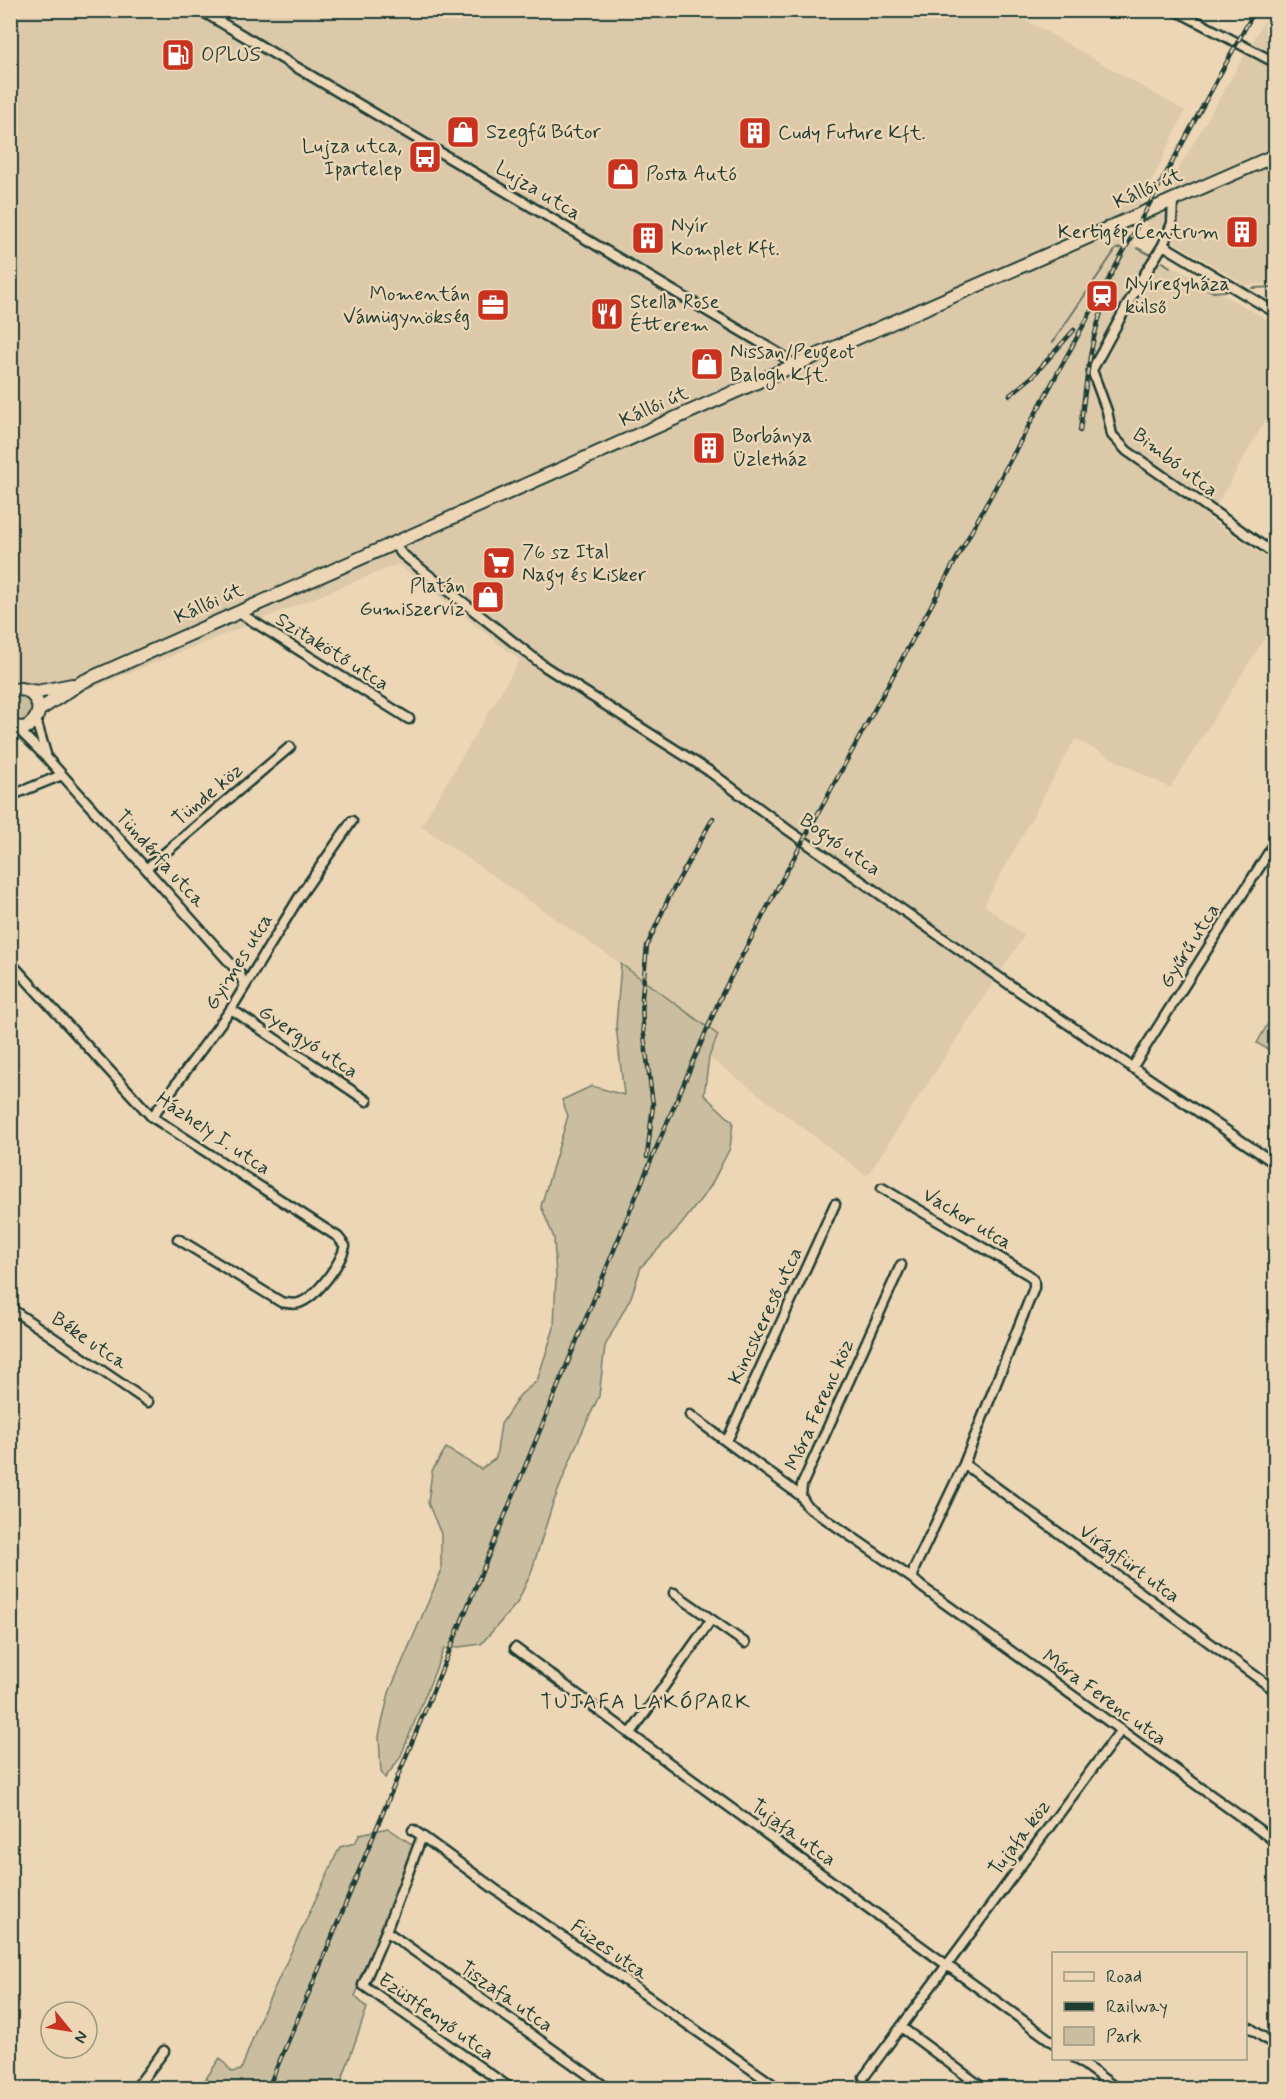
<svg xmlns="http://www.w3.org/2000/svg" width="1286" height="2099" font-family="Mynerve,sans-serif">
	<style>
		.built { fill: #dbc9aa }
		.green { fill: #cabda0; stroke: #747d6a; stroke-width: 1.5 }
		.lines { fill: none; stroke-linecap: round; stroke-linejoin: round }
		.stream { stroke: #697563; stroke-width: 2 }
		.street-casing { stroke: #1f3d34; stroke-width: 13 }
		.secondary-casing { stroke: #1f3d34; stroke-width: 16 }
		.street { stroke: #ecd6b5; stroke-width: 8 }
		.secondary { stroke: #ecd6b5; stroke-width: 12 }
		.rail-casing { stroke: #1f3d34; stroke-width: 4.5 }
		.rail { stroke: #ecd6b5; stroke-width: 2; stroke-dasharray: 7; stroke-linecap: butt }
		.labels { text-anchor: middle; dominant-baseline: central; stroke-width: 5; stroke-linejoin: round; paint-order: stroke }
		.poi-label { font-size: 20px; fill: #1f3d34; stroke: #ecd6b5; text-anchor: start }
		.street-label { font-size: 20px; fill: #1f3d34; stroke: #ecd6b5 }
		.neighbourhood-label { font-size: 21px; letter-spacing: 1.5px; fill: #1f3d34; stroke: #ecd6b5 }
	</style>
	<rect width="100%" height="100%" fill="#ecd6b5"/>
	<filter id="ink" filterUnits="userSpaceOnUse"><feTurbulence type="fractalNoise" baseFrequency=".0167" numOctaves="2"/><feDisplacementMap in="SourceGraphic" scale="12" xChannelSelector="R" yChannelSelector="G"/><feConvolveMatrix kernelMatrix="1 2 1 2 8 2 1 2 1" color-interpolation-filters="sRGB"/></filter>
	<g filter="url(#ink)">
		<path class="built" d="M11,11H1010L1185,111L1124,239L1275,324V403L1209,519L1275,564V622L1170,788L1075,739L984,905L1024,936L867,1176L709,1057L718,1035L621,964L421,826L520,660L398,564L11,721Z
			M1270,11H1275V283L1246,285L1146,225Z"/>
		<path class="green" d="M18,694L26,696L32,702L33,715L24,724L11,722L10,696Z
			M621,964L718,1035L709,1057L704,1095L733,1122L730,1148L710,1187L681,1225L641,1267L631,1297L605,1346L599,1396L578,1441L552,1506L531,1573L517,1603L481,1644L444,1649L400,1758L385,1778L381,1772L379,1736L389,1693L441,1572V1534L428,1503L432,1471L446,1448L481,1469L496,1458L501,1424L520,1395L537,1381L554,1328L556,1277L554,1238L541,1206L568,1116L562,1100L592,1086L624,1095L616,1026Z
			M1275,1011V1054L1257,1043Z
			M388,1828L420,1850L355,1996L367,2008L339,2088H216L215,2085L203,2083L220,2058L232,2072L241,2070L260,2019L340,1847L355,1843L360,1834Z"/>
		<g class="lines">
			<path class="stream" d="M1137,248L1149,254
				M1163,262L1170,267
				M1188,278L1213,292L1226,291
				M1252,288L1276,287
				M1053,342L1116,249L1121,248
				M1273,856L1276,860"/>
			<g class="street-casing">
				<path id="street" d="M200,10L783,356L795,365
					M1175,10L1276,63
					M1173,199L1172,223L1163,245L1141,280L1092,370L1107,411L1112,435L1127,451L1276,555
					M1163,245L1276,313
					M393,543L402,554L544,666L709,771L788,830L1010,985L1276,1164
					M238,612L409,719
					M36,720L46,754
					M18,729L47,758L240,974L244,985
					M10,796L62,775
					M147,868L290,747
					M10,962L152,1117L338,1237L345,1246C341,1263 317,1297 299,1303C294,1305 287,1303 281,1302L178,1239
					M231,1009L367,1101
					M1132,1068L1276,841
					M152,1117L231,1009L300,896L352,821
					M882,1188L1029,1275L1034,1281V1288L964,1464L914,1569L913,1579
					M901,1265L802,1485L801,1496L807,1506L913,1579L922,1587L1276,1842
					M10,1308L148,1402
					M690,1415L801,1496
					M727,1441L835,1204
					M964,1464L1276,1691
					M674,1593L745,1643
					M515,1648L684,1774L1054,2043
					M631,1733L711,1620
					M413,1830L422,1836
					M386,1931L607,2088
					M901,2027L983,2088
					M1250,2028L1276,2046
					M1075,2058L1116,2088
					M864,2077L1121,1730
					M136,2088L164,2051
					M510,2088L363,1985L386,1931L422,1836L496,1890L778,2088"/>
			</g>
			<g class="secondary-casing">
				<path id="secondary" d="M10,691L20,689L37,692L72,685
					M39,710L82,682L795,365L1276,155
					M10,727L25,728C41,719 43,703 29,692"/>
			</g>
			<use href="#street" class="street"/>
			<use href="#secondary" class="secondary"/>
			<g class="rail-casing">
				<path id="rail" d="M1010,395L1033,376L1074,330
					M1080,431C1086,386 1089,341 1106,299
					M647,1157L653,1105L643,1028L642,997L647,946L669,897L713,818
					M268,2088L311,1988L646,1172L722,994L778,887L1255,10"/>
			</g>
			<use href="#rail" class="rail"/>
		</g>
	</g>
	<defs>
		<g id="fuel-square" transform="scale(1.725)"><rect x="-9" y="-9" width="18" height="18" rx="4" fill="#c8321e" stroke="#ecd6b5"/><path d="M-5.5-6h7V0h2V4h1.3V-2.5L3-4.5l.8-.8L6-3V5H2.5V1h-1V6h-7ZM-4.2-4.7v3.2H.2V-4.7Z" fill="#fff"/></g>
		<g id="shop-square" transform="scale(1.725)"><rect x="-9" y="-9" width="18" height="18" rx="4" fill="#c8321e" stroke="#ecd6b5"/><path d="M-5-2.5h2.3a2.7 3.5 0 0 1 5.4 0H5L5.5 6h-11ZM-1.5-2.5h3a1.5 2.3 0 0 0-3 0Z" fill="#fff"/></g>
		<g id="building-square" transform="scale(1.725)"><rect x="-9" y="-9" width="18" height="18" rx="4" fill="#c8321e" stroke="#ecd6b5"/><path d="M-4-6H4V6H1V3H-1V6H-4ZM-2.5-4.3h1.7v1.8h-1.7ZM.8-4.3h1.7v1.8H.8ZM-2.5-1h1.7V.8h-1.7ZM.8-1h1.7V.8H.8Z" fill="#fff"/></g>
		<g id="bus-square" transform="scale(1.725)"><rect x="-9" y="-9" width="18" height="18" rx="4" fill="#c8321e" stroke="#ecd6b5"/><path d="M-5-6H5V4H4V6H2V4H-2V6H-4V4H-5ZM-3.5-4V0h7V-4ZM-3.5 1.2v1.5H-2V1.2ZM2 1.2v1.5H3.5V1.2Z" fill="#fff"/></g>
		<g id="station-square" transform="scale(1.725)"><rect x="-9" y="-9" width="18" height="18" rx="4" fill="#c8321e" stroke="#ecd6b5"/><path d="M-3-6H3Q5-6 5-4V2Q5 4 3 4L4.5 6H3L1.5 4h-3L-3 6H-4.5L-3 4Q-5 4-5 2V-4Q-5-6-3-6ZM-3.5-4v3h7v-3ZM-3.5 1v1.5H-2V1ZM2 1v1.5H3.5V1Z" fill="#fff"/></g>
		<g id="office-square" transform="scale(1.725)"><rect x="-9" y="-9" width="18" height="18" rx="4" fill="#c8321e" stroke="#ecd6b5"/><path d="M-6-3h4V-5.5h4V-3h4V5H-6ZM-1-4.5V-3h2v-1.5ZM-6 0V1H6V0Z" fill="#fff"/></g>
		<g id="restaurant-square" transform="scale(1.725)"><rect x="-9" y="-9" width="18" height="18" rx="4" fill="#c8321e" stroke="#ecd6b5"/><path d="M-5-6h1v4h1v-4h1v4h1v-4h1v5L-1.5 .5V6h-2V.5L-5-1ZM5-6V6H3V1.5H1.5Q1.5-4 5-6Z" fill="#fff"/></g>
		<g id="supermarket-square" transform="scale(1.725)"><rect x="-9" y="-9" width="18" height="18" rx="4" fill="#c8321e" stroke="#ecd6b5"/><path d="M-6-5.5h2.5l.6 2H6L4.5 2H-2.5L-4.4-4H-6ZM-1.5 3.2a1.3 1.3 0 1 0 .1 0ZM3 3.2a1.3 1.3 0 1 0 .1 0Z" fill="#fff"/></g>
	</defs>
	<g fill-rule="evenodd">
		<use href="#fuel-square" x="178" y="55"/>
		<use href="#shop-square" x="463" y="132"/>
		<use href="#building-square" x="755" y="133"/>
		<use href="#bus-square" x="425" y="157"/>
		<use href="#shop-square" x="623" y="174"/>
		<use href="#building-square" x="1242" y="232"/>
		<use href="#building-square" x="648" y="238"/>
		<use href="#station-square" x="1102" y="296"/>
		<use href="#office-square" x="493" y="305"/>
		<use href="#restaurant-square" x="607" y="314"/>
		<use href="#shop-square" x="707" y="364"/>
		<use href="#building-square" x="709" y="448"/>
		<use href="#supermarket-square" x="499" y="563"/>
		<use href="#shop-square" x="488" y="597"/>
	</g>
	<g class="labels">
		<g class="poi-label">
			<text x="201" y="55">OPLUS</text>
			<text x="486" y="132">Szegfű Bútor</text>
			<text x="778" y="133">Cudy Future Kft.</text>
			<text x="402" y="146" text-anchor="end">Lujza utca,<tspan x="402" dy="23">Ipartelep</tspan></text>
			<text x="646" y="174">Posta Autó</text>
			<text x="671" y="226">Nyír<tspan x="671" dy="23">Komplet Kft.</tspan></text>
			<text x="1219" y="232" text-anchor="end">Kertigép Centrum</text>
			<text x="1125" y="284">Nyíregyháza<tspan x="1125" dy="23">külső</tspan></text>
			<text x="470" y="294" text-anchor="end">Momentán<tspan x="470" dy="23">Vámügynökség</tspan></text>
			<text x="630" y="302">Stella Rose<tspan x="630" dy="23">Étterem</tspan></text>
			<text x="730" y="352">Nissan/Peugeot<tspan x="730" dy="23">Balogh Kft.</tspan></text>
			<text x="732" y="436">Borbánya<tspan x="732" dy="23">Üzletház</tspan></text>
			<text x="522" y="552">76 sz Ital<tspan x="522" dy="23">Nagy és Kisker</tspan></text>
			<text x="465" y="586" text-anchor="end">Platán<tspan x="465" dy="23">Gumiszervíz</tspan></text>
		</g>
		<g class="street-label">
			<text transform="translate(1148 189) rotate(-24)">Kállói út</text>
			<text transform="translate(538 191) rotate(31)">Lujza utca</text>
			<text transform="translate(654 407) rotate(-24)">Kállói út</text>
			<text transform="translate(1175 463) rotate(37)">Bimbó utca</text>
			<text transform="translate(209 604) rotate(-24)">Kállói út</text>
			<text transform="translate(332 652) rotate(32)">Szitakötő utca</text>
			<text transform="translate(208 795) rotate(-40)">Tünde köz</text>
			<text transform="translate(840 845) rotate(35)">Bogyó utca</text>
			<text transform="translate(160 859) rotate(48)">Tündérfa utca</text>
			<text transform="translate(1190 946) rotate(-58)">Gyűrű utca</text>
			<text transform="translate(239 962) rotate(-58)">Gyimes utca</text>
			<text transform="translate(308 1042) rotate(34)">Gyergyó utca</text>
			<text transform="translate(213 1134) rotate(34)">Házhely I. utca</text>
			<text transform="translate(967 1219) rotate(31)">Vackor utca</text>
			<text transform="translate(766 1316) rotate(-65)">Kincskereső utca</text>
			<text transform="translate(89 1341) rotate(34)">Béke utca</text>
			<text transform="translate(820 1405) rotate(-66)">Móra Ferenc köz</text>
			<text transform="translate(1129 1564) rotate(36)">Virágfürt utca</text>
			<text transform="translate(1104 1698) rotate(36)">Móra Ferenc utca</text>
			<text transform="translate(793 1833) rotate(36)">Tujafa utca</text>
			<text transform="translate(1020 1838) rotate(-53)">Tujafa köz</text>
			<text transform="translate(609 1950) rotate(35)">Füzes utca</text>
			<text transform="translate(506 1997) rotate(35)">Tiszafa utca</text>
			<text transform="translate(436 2017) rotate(35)">Ezüstfenyő utca</text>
		</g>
		<g class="neighbourhood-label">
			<text x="646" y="1702">TUJAFA LAKÓPARK</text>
		</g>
	</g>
	<rect width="1286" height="2099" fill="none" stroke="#ecd6b5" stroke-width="36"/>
	<rect x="18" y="18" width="1250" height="2063" fill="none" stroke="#1f3d34" stroke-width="2" filter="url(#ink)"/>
	<rect x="1052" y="1952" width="195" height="108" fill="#ecd6b5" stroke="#9a9981" stroke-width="1.5"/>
	<rect x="1064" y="1972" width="30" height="9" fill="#ecd6b5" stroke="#9a9981" stroke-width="1.5"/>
	<text x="1106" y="1982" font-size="18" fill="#1f3d34">Road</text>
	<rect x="1064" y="2002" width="30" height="9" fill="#1f3d34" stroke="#9a9981" stroke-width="1.5"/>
	<text x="1106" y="2012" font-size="18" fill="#1f3d34">Railway</text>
	<rect x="1064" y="2027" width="30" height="18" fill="#cabda0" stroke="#9a9981" stroke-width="1.5"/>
	<text x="1106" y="2042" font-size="18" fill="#1f3d34">Park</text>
	<g transform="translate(69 2030) rotate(120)"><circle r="28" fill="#ecd6b5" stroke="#9a9981" stroke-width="1.5"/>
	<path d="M0-4.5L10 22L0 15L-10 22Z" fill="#c8321e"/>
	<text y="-9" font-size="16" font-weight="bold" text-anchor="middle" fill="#1f3d34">N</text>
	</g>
</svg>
